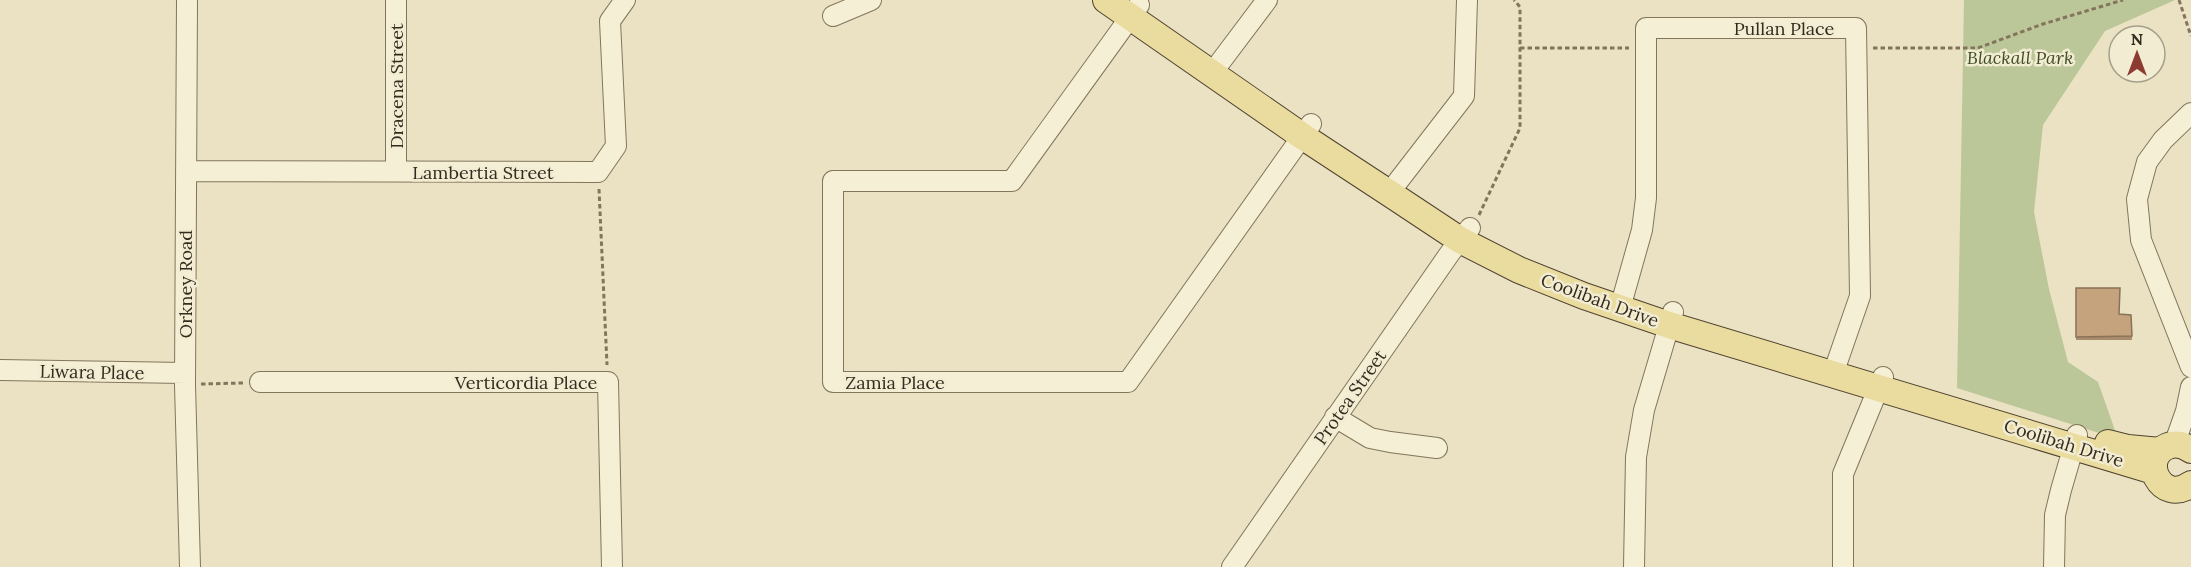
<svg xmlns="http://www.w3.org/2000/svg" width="2191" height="567" font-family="Lora,serif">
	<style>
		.green { fill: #bcc799 }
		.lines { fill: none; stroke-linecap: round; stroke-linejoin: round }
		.minor-casing { stroke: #82755c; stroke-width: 22 }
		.major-casing { stroke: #504330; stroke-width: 28 }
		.path { stroke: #82755c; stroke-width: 3; stroke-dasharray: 4.5 3; stroke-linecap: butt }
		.minor { stroke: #f5efd6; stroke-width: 20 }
		.major { stroke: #eadb9e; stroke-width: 26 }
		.wall { fill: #a98c6c }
		.building { fill: #c4a37d; stroke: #897258; stroke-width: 1.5 }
		.labels { text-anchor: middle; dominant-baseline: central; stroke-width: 5; stroke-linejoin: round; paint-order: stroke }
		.street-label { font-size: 18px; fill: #342b1e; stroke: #f2ecd2 }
		.park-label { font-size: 18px; font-style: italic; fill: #404e27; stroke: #f2ecd2 }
	</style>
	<rect width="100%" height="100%" fill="#eae2c3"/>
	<path class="green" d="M1964,0H2175L2105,31L2043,125L2034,212L2049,289L2068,362L2098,382L2118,439L1957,388Z"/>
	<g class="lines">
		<g class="minor-casing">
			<path id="minor" d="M187,0L185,385L190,567
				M396,0V171
				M1139,5L1012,181H833V382H1128L1311,124
				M833,16L871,0
				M1212,73L1267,0
				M2191,113L2163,140L2147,162L2137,199L2141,240L2191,367
				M186,171L598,172L616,146L610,21L625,0
				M1389,193L1464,96L1467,0
				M1620,308L1642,230L1646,198V28H1856L1860,296L1833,374
				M0,370L185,373
				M260,382H608L612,567
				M1335,417L1370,438L1390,442L1437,448
				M2174,445L2186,411L2191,387
				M1232,567L1450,253L1470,228
				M1634,567L1636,457L1644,410L1673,312
				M1843,567V474L1883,377
				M2054,567L2055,515L2061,490L2077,435"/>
		</g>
		<g class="major-casing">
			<path id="major" d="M1106,0L1302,136L1389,193L1460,240L1519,270L1584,296L1669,325L2154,471
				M2108,443L2128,448L2160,451
				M2191,450C2184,445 2176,443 2168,446C2138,458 2161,506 2191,484"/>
		</g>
		<path class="path" d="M2179,0L2191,36
			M1520,48H1629
			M1873,48H1978L2043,24L2123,0
			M599,189L607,365
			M1479,215L1520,128V7L1514,0
			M201,384L243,383"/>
		<use href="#minor" class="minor"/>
		<use href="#major" class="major"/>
	</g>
	<path class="wall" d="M2076,288L2119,314L2131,315L2132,340H2076Z"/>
	<path class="building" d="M2076,288H2120L2119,314L2131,315L2132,336L2076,337Z"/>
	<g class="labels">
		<g class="street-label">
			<text x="1784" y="28">Pullan Place</text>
			<text transform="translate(396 86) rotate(-90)">Dracena Street</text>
			<text x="483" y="172">Lambertia Street</text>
			<text transform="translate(185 284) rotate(-90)">Orkney Road</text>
			<text transform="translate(1600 300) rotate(20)">Coolibah Drive</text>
			<text transform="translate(92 372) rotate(1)">Liwara Place</text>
			<text x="526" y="382">Verticordia Place</text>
			<text x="895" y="382">Zamia Place</text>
			<text transform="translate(1350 397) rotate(-55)">Protea Street</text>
			<text transform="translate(2064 443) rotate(17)">Coolibah Drive</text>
		</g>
		<g class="park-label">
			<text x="2020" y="57">Blackall Park</text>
		</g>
	</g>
	<g transform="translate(2137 54)"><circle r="28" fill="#f2ecd2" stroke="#a69f8a" stroke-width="1.5"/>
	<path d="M0-4.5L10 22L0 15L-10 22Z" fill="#8c3b31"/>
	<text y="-9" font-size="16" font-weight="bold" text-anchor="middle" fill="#342b1e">N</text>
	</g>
</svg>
